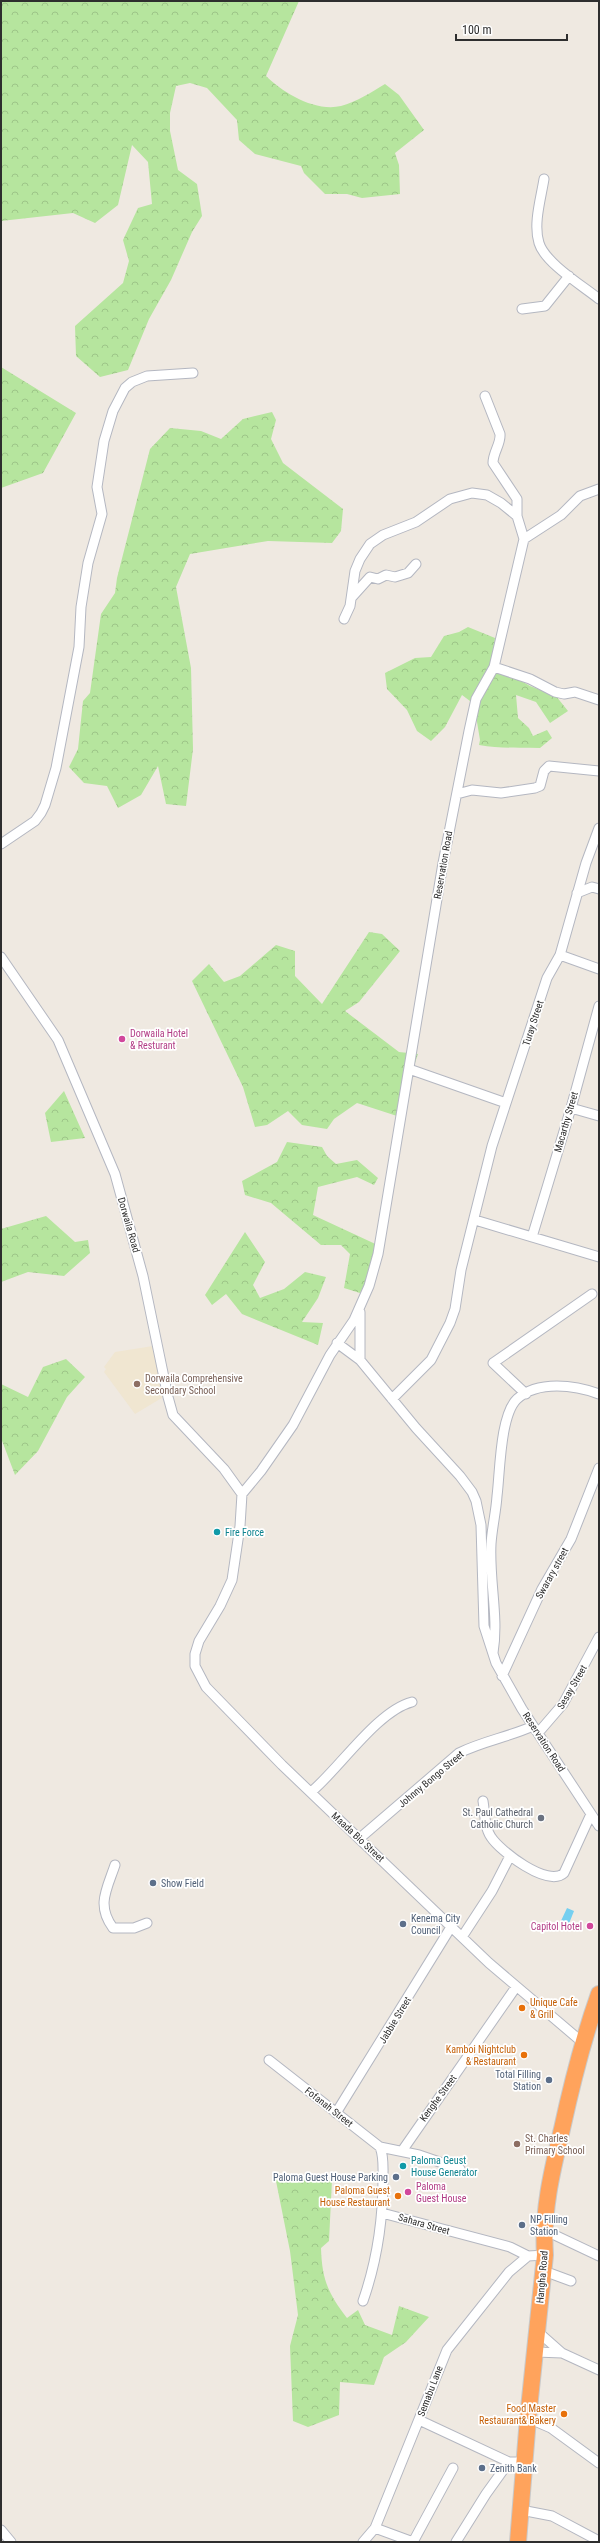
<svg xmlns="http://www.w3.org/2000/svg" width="600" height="2543" font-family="'Roboto Condensed',sans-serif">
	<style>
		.education { fill: #f0e6d1 }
		.forest { fill: url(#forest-crowns) }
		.water { fill: #75cff0 }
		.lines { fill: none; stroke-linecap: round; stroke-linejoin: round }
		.street-casing { stroke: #b4b7c1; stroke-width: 11 }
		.highway-casing { stroke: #c9c9c9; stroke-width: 18 }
		.street { stroke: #fff; stroke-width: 9 }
		.highway { stroke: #ffa35c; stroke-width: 16 }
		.hotel-dot { fill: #d1479c; stroke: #fff; stroke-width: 1.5 }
		.education-dot { fill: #8d6e63; stroke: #fff; stroke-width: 1.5 }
		.culture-dot { fill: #0f9aa8; stroke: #fff; stroke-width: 1.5 }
		.worship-dot { fill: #6b7280; stroke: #fff; stroke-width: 1.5 }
		.service-dot { fill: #5c6f8a; stroke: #fff; stroke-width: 1.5 }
		.food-dot { fill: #e8710a; stroke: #fff; stroke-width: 1.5 }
		.labels { text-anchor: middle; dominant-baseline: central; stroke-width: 3.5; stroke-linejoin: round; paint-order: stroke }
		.street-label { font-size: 10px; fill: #2e2e2e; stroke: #fff }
		.hotel-label { font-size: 10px; fill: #b23c85; stroke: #fff; text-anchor: start }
		.education-label { font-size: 10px; fill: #785e54; stroke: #fff; text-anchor: start }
		.culture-label { font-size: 10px; fill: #0d838f; stroke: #fff; text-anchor: start }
		.worship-label { font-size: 10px; fill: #5b616d; stroke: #fff; text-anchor: end }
		.service-label { font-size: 10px; fill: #4e5e75; stroke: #fff; text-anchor: start }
		.food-label { font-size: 10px; fill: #c56008; stroke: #fff; text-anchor: end }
	</style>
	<defs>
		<pattern id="forest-crowns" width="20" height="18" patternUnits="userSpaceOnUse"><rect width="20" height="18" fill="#b6e59e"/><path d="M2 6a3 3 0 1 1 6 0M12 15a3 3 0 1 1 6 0" fill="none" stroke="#9dc588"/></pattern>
	</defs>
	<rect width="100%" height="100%" fill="#efe9e1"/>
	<path class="education" d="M153,1346L165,1396L135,1414L104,1372L106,1369L104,1367L115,1352Z"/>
	<path class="forest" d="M1,1H299L266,76C283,93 315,112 341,106C356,102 372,92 385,84L399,95L424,130L395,153L399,165L400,194L362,198L347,194H325L304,173L301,166L255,154L239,140L237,120L207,88L190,83L176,86L170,113V131L178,170L197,184L202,216L192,232L171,280L149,319L128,370L100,377L76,356L75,326L123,283L129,261L123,240L138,208L152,204L148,162L132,145L118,205L95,223L73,213L1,221Z
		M1,367L76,413L43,473L1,488Z
		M272,412L276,420L271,439L283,463L343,509L341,531L332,543L268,541L190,554L176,587L191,668L193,749L186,806L166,804L158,766L141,795L118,808L107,786L84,783L69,767L78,749L83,701L90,693L101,614L115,593L117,578L150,449L170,428L201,431L221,439L243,419Z
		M468,627L495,638L492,664L530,686L556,696L568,711L550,723L536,702L516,695L518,718L529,728L533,736L547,730L552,738L540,748C519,747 500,749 479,745L480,740L474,704L462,695L445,727L431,741L417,731L407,710L387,689L385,673L415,658L431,657L444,636L459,632Z
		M369,932L382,934L400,951L359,1002L345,1011L399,1052L418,1054L397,1116L357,1103L334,1119L327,1129L302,1125L288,1111L267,1125L255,1127L243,1087L192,981L209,964L224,982L240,976L276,945L295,951V976L322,1004Z
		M64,1091L85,1138L51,1142L45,1113Z
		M287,1142L322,1147L327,1156L336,1164L357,1160L378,1178L374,1185L357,1177L318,1187L313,1215L384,1248L360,1293L344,1288L350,1254L341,1245H321L271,1203L245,1195L242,1181L277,1162Z
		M46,1216L75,1242L88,1240L90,1253L64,1276L28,1272L1,1282V1229Z
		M245,1232L265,1262L253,1285L260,1298L284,1289L305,1272L326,1277L318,1298L302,1322L323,1323L318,1345L242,1314L226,1294L212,1305L205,1295Z
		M66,1359L85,1377L67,1397L38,1451L15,1475L1,1438V1384L28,1397L43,1367Z
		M275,2176L332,2180L329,2241L321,2248C322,2280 328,2293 347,2318L358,2310L365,2325L392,2335L399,2306L429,2317L406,2342L384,2357L374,2385L340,2382L339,2415L308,2427L293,2421L290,2346L298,2315L290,2251Z"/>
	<path class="water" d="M567,1908L574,1911L568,1926L560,1923Z"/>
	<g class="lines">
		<g class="street-casing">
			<path id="street" d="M544,179C541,198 533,224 539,243C545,263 583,286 599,299
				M522,309L545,306L569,276
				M485,396L500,434C501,444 493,452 493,463L517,499V516L524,539L494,667L476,699L469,731L443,863L378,1254L369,1286L354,1320L330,1355L293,1425L261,1471L242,1494L240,1526L232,1580L220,1606L199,1641L195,1654V1666L206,1687L282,1765L489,1963L582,2042
				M524,539L561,515L580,496L599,489
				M352,597L370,577L378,579L386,575L395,577L408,573L416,564
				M344,619L350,606L355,571L360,559L370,544L383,535L416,522L450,499L472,493L487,495L501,503L517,516
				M494,667L530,679L555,692L564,694L575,692L599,700
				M457,794L472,790L501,793L535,788L540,786L544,771L549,766L599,771
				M1,844L35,821L41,813L45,805L56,768L79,647L81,607L88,563L102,514L97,487L104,441L113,411L125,388L132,382L147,376L193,373
				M577,893L592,887L599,889
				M560,955L599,969
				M1,957L58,1040L115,1174L143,1276L168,1397L173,1415L224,1469L242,1494
				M409,1069L506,1103
				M571,1108L599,1116
				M475,1220L599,1257
				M532,1237L571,1108L599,1006
				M360,1312V1360
				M337,1343L360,1360L416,1428L460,1476L472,1492L476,1501L481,1525L484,1626L496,1663L522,1709L599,1826
				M526,1394L493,1363L592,1294
				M392,1399L431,1360L450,1323L455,1309L461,1270L492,1146L547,978L560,955L586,863L599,828
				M493,1653C499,1617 489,1581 491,1544C492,1528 496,1512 497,1496C500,1473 500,1415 517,1399C538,1380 575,1385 599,1394
				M502,1676L542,1589L571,1539L599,1468
				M538,1733L563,1704L599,1637
				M311,1792C339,1769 377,1711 412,1702
				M483,1801C485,1812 484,1827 491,1837C500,1851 548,1888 564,1873L591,1814
				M360,1838L459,1753C483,1741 509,1737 533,1726
				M115,1865C107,1889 96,1905 113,1928H134L147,1923
				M462,1937L492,1891L510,1856
				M269,2060L380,2147L419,2155L460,2169
				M336,2113L451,1927
				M402,2151L516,1987
				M382,2213L510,2247L528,2256
				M544,2230L599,2256
				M544,2271L571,2281
				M363,2301C377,2261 383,2220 383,2178C383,2167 384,2157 380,2147
				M536,2330L562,2353L599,2370
				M536,2352L562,2353
				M528,2418L551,2428L599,2463
				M419,2420L509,2462H525
				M521,2510L552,2516L599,2541
				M375,2528L413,2542
				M1,2530L11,2542
				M363,2542L375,2528L447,2350L509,2272L528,2256L545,2255
				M413,2542L453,2468
				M456,2542L486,2494L509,2462"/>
		</g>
		<g class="highway-casing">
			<path id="highway" d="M518,2542L528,2418L545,2255C542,2212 552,2171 562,2129C572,2083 583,2039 599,1994"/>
		</g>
		<use href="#street" class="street"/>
		<use href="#highway" class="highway"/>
	</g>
	<g class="hotel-dot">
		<circle cx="122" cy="1039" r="4"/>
		<circle cx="590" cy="1926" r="4"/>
		<circle cx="408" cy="2192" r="4"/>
	</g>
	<g class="education-dot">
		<circle cx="137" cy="1384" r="4"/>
		<circle cx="517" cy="2144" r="4"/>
	</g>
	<g class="culture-dot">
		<circle cx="217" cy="1532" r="4"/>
		<circle cx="403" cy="2166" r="4"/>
	</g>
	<circle class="worship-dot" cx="541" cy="1818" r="4"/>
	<g class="service-dot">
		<circle cx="153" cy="1883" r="4"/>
		<circle cx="403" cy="1924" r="4"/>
		<circle cx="549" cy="2080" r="4"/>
		<circle cx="396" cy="2177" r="4"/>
		<circle cx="522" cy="2225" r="4"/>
		<circle cx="482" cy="2468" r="4"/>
	</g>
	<g class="food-dot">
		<circle cx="522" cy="2008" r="4"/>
		<circle cx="524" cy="2055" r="4"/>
		<circle cx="398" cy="2196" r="4"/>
		<circle cx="564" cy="2414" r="4"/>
	</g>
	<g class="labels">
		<g class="street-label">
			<text transform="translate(443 865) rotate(-80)">Reservation Road</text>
			<text transform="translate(533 1023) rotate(-72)">Turay Street</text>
			<text transform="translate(566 1122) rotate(-74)">Macarthy Street</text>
			<text transform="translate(129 1225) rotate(74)">Dorwaila Road</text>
			<text transform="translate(552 1573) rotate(-61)">Swarary street</text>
			<text transform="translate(572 1687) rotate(-60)">Sesay Street</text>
			<text transform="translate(544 1742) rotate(57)">Reservation Road</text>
			<text transform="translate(431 1779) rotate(-40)">Johnny Bongo Street</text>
			<text transform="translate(358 1837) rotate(43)">Maada Bio Street</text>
			<text transform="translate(395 2020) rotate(-59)">Jabbie Street</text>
			<text transform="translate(438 2098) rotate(-54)">Kenghe Street</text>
			<text transform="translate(329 2107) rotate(38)">Fofanah Street</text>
			<text transform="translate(424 2224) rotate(16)">Sahara Street</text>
			<text transform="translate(542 2277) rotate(-85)">Hangha Road</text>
			<text transform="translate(430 2391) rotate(-69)">Semabu Lane</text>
		</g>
		<g class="hotel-label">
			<text x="130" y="1033">Dorwaila Hotel<tspan x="130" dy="12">&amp; Resturant</tspan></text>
			<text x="582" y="1926" text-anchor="end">Capitol Hotel</text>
			<text x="416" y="2186">Paloma<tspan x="416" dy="12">Guest House</tspan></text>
		</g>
		<g class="education-label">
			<text x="145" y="1378">Dorwaila Comprehensive<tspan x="145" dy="12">Secondary School</tspan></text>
			<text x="525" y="2138">St. Charles<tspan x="525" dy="12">Primary School</tspan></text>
		</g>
		<g class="culture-label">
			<text x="225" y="1532">Fire Force</text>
			<text x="411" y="2160">Paloma Geust<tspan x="411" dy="12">House Generator</tspan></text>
		</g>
		<g class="worship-label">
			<text x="533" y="1812">St. Paul Cathedral<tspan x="533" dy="12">Catholic Church</tspan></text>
		</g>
		<g class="service-label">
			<text x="161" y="1883">Show Field</text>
			<text x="411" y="1918">Kenema City<tspan x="411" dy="12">Council</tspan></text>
			<text x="541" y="2074" text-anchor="end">Total Filling<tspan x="541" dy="12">Station</tspan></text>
			<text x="388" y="2177" text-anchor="end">Paloma Guest House Parking</text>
			<text x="530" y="2219">NP Filling<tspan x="530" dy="12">Station</tspan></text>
			<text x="490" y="2468">Zenith Bank</text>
		</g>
		<g class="food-label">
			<text x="530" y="2002" text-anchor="start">Unique Cafe<tspan x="530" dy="12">&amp; Grill</tspan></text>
			<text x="516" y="2049">Kamboi Nightclub<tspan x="516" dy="12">&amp; Restaurant</tspan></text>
			<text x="390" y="2190">Paloma Guest<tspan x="390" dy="12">House Restaurant</tspan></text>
			<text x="556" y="2408">Food Master<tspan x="556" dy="12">Restaurant&amp; Bakery</tspan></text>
		</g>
	</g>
	<rect width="600" height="2543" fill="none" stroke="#2e2e2e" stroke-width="4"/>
	<path d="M456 34v6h111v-6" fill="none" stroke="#2e2e2e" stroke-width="2"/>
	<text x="462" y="34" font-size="12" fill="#2e2e2e" stroke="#ffffff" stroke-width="3" paint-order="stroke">100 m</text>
</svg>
